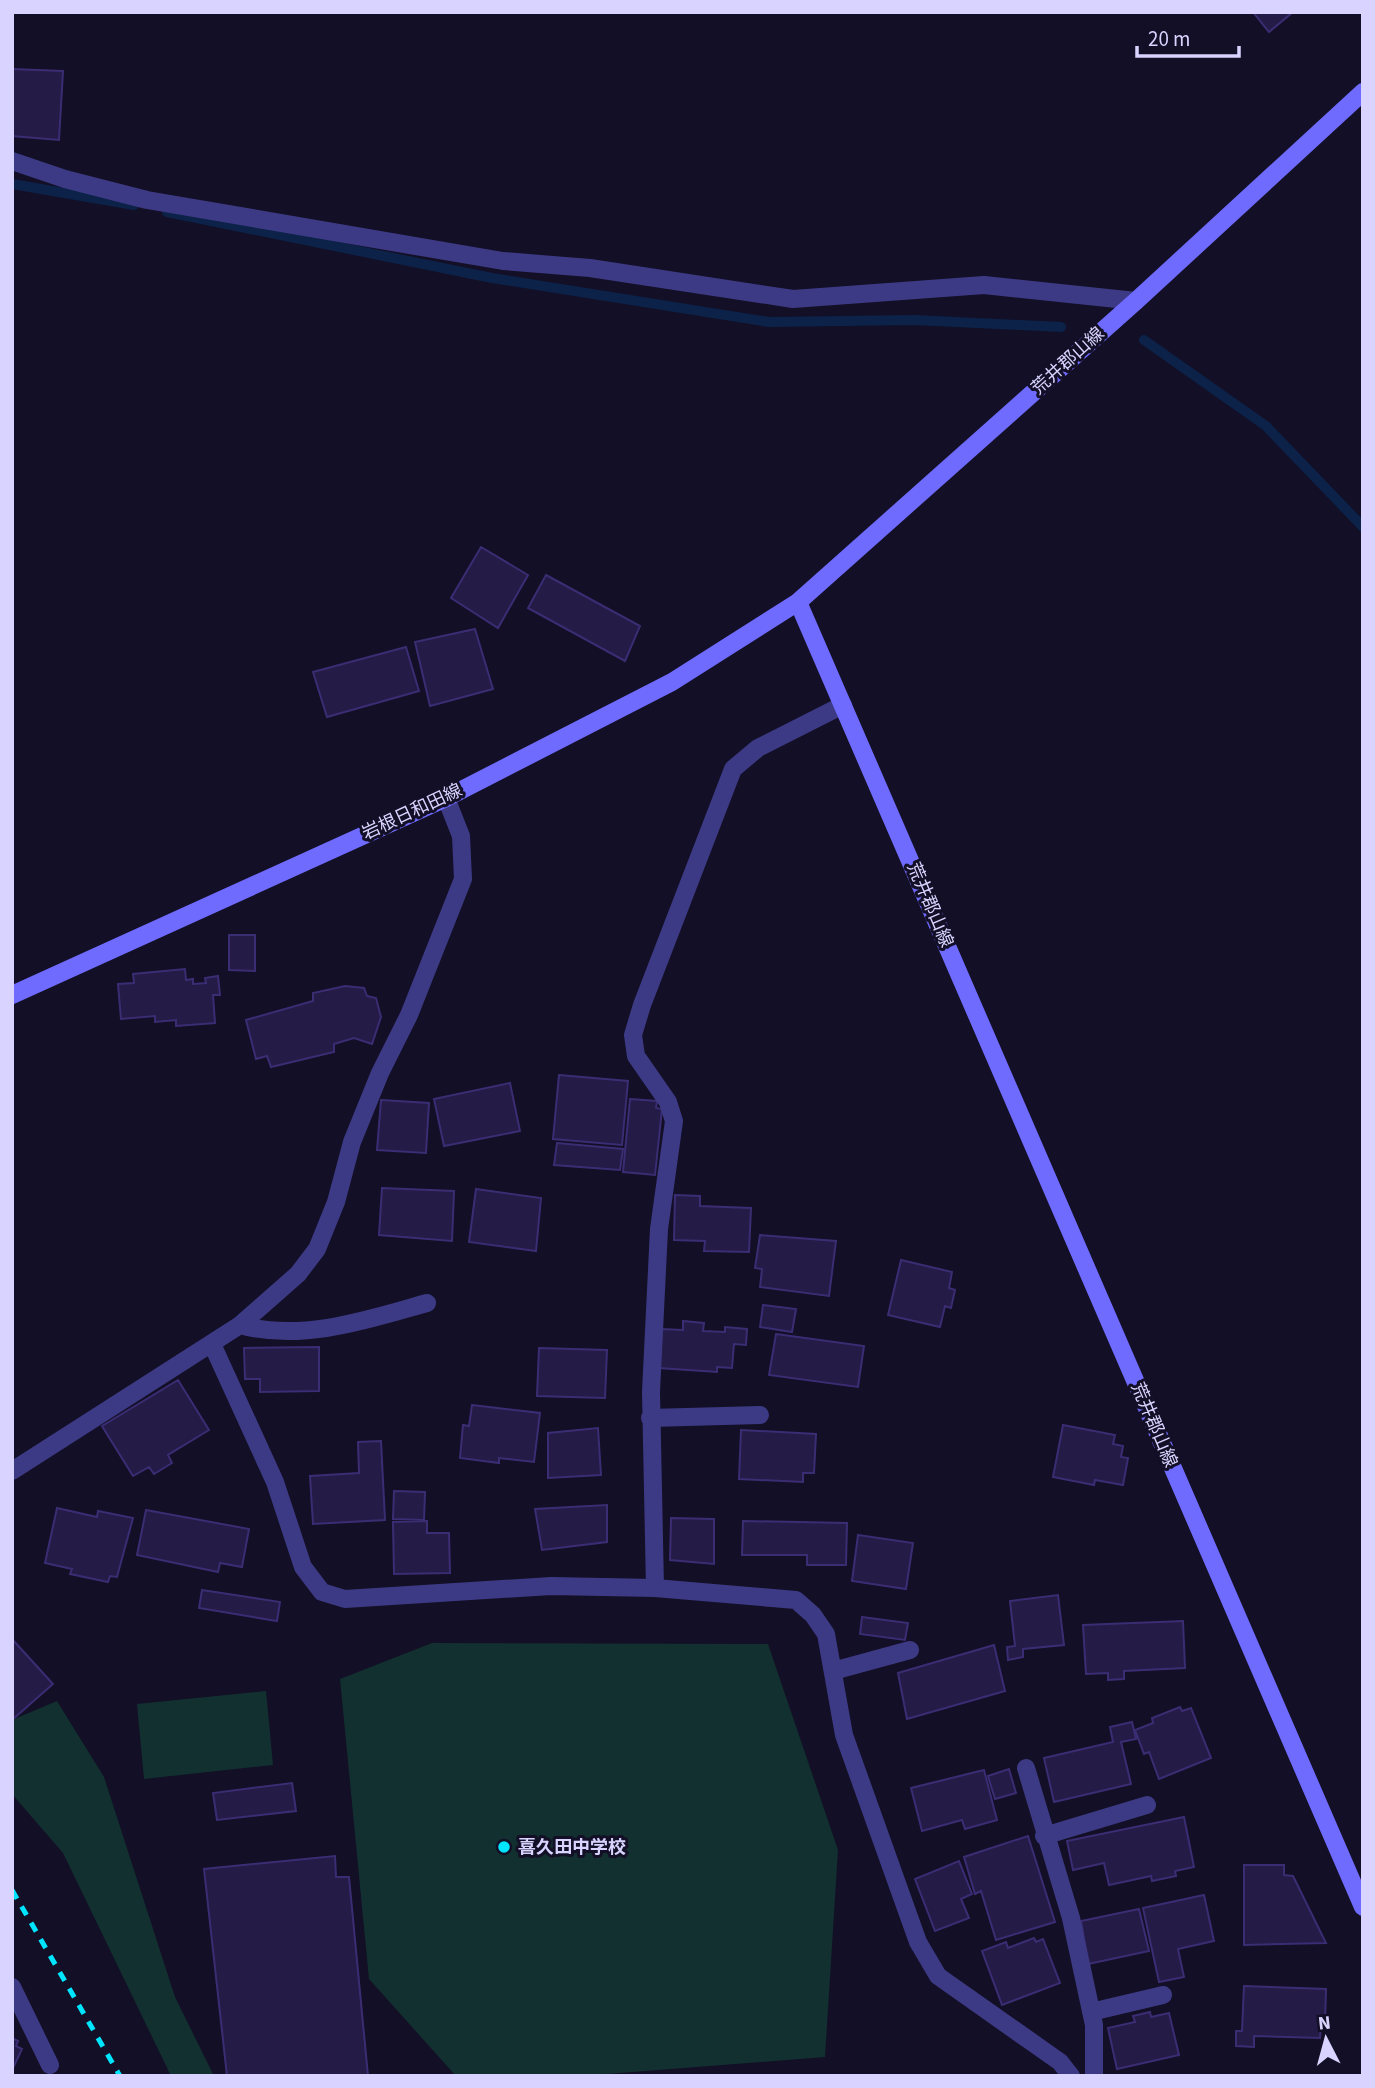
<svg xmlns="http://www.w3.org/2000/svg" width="1375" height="2088" font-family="'Source Sans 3','Noto Sans JP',sans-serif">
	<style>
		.green { fill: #12302f }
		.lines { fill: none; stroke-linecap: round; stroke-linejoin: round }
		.stream { stroke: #0c2248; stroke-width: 10 }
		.building { fill: #241b47; stroke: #3b2d73; stroke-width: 2 }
		.street { stroke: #3d3a85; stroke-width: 18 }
		.secondary { stroke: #6f6bff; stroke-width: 18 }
		.rail { stroke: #00e5ff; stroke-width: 5; stroke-dasharray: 10 9; stroke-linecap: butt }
		.poi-dot { fill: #00e5ff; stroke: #130f26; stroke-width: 2.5 }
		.labels { text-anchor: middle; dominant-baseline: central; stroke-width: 6; stroke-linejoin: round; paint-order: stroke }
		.street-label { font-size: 18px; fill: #d9d4ff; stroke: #130f26 }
		.poi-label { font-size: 18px; font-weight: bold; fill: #d9d4ff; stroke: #130f26; text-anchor: start }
	</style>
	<rect width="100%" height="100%" fill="#130f26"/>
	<path class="green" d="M432,1643L768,1644L838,1850L825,2057L581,2076H456L369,1979L340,1679Z
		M266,1691L273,1765L144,1779L137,1704Z
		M57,1701L104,1777L175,1997L214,2076H171L63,1853L12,1794V1720Z"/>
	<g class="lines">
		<path class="stream" d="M12,184L134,205
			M167,212L492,278L769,322L915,320L1061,327
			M1144,340L1266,426L1363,527"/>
	</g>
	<path class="building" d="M1253,12H1293L1269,32Z
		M12,69L63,71L59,140L12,136Z
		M481,547L528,575L498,628L451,598Z
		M546,575L640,626L625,661L528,608Z
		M475,629L493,689L430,706L415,642Z
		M406,647L419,691L327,717L313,672Z
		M229,935H255V971L229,970Z
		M185,969L186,980L193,979V984L206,983L205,978L218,976L220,995H213L215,1023L176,1026V1020L155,1022V1016L121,1019L118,984L134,983L133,974Z
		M345,986L364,988L367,996L376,998L381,1017L372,1044L354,1038L334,1044V1052L271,1067L267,1056L256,1059L246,1020L313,1001V993Z
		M559,1075L628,1081L622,1145L553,1139Z
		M510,1083L520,1131L444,1146L434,1099Z
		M630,1099L657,1101L656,1108L662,1109L655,1175L623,1172Z
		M381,1100L429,1103L426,1153L377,1150Z
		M557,1143L623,1149L620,1170L554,1165Z
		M382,1188L454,1191L452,1241L379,1235Z
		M476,1189L541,1198L536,1251L469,1242Z
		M675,1195L700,1196V1206L751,1208L749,1252L704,1251L705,1241L674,1240Z
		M760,1235L836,1241L829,1296L760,1287L762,1269L755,1268Z
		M901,1260L952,1272L949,1288L955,1290L951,1308L945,1306L940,1327L888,1315Z
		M763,1305L796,1309L792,1332L760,1327Z
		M683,1321L704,1323L703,1331L725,1332V1327L747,1329L746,1345L734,1344L732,1368L717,1367V1372L659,1368L662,1329L683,1330Z
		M776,1334L864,1346L858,1387L769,1375Z
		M319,1347V1391L260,1392V1379H245L244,1348Z
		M539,1348L607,1350L605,1398L537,1396Z
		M178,1380L209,1430L168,1455L172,1463L154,1474L149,1467L133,1476L102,1426Z
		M472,1405L540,1413L534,1462L499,1458V1463L460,1458L463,1425L469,1426Z
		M1063,1425L1115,1435L1113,1444L1123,1446L1121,1457L1128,1458L1123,1485L1095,1480L1094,1485L1053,1477Z
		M598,1428L601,1475L548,1478V1433Z
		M741,1430L816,1434L814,1473H803V1482L739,1479Z
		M381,1441L385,1520L313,1524L310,1476L359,1473L358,1442Z
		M394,1491L425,1492L424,1520L393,1519Z
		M607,1505V1542L542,1550L535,1509Z
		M57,1508L97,1517L98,1511L133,1518L117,1577L110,1576L108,1582L70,1574L72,1569L45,1563Z
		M146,1510L249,1529L242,1567L220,1563L218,1572L137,1555Z
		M671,1518L714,1519V1564L670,1560Z
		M427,1521V1533H449L450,1573L394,1574L393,1522Z
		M743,1521L847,1523L846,1565H807V1555H742Z
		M858,1535L913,1543L906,1589L852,1581Z
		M202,1590L280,1602L277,1621L199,1608Z
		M1058,1595L1064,1645L1023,1649V1657L1008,1660L1007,1647L1015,1646L1010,1601Z
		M862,1617L908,1623L905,1640L860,1634Z
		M1183,1621L1185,1668L1124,1671V1679L1108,1680V1673L1086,1674L1083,1625Z
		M12,1639L53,1684L12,1720Z
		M994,1645L1005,1691L907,1719L898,1673Z
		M1180,1707L1182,1711L1191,1708L1211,1758L1159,1779L1149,1752L1144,1754L1135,1730L1153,1723L1152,1718Z
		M1132,1722L1136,1739L1121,1742L1131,1784L1054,1802L1044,1758L1113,1742L1110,1727Z
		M1009,1769L1016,1793L995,1799L988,1776Z
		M984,1770L997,1820L965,1829L962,1820L922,1831L911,1788Z
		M292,1783L296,1811L217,1820L213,1793Z
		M1184,1817L1194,1867L1175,1871L1176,1876L1152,1881L1151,1876L1109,1885L1104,1863L1073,1870L1067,1841Z
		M1028,1836L1055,1922L996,1940L981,1891L975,1894L964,1857Z
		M335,1856L336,1877H349L368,2076H227L204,1869Z
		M959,1861L972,1894L961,1899L969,1918L935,1931L915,1879Z
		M1244,1865H1284V1875L1293,1876L1326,1943L1244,1945Z
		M1204,1895L1214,1941L1178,1949L1184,1977L1159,1982L1143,1908Z
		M1139,1909L1149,1951L1088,1964L1081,1921Z
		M1034,1938L1036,1942L1043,1939L1060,1983L1002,2005L982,1951L1006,1942L1008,1948Z
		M1244,1986L1326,1989L1325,2023H1321L1320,2038L1254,2036V2047L1236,2046V2031H1242Z
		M1150,2012L1151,2017L1169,2013L1179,2055L1117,2069L1108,2028L1135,2022L1133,2016Z
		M12,2038L18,2041L16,2046L22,2049L13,2068Z"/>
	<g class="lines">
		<path class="street" d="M12,161L65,179L147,200L503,261L590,268L793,299L984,285L1136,301
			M240,1325C302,1342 367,1320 427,1303
			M212,1344L275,1482L303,1567L322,1592L345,1599L551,1586L655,1588L796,1600L813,1615L826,1634L844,1735L918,1942L938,1976L1060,2062L1071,2076
			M650,1418L760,1415
			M12,1471L240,1325L298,1274L317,1249L336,1202L352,1142L380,1073L409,1015L463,879L461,836L446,798
			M655,1588L651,1392L659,1229L674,1121L668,1102L636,1056L633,1035L642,1005L733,769L758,748L843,705
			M833,1671L910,1650
			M1026,1768L1071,1918L1094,2025V2076
			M1044,1836L1147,1805
			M12,1987L50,2065
			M1091,2012L1163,1995"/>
		<path class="secondary" d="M798,602L1363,1907
			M12,995L446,798L672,682L798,602L1136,301L1363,92"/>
		<path class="rail" d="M12,1890L120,2076"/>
	</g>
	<circle class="poi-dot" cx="504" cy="1847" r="7"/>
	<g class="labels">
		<g class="street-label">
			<text transform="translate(1068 361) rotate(-42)">荒井郡山線</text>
			<text transform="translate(412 812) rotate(-25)">岩根日和田線</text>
			<text transform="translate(930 905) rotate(67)">荒井郡山線</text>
			<text transform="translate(1154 1425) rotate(67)">荒井郡山線</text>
		</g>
		<g class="poi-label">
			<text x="518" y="1847">喜久田中学校</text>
		</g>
	</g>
	<rect width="1375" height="2088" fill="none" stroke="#d9d4ff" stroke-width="28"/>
	<g transform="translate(1326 2039) rotate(354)" stroke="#130f26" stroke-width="5" paint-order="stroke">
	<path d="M0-5L12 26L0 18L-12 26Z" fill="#d9d4ff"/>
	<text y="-10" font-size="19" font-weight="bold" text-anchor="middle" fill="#d9d4ff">N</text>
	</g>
	<path d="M1137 46v10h102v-10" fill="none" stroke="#d9d4ff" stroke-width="3.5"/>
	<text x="1148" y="46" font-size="21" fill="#d9d4ff" stroke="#130f26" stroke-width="5" paint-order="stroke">20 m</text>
</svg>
